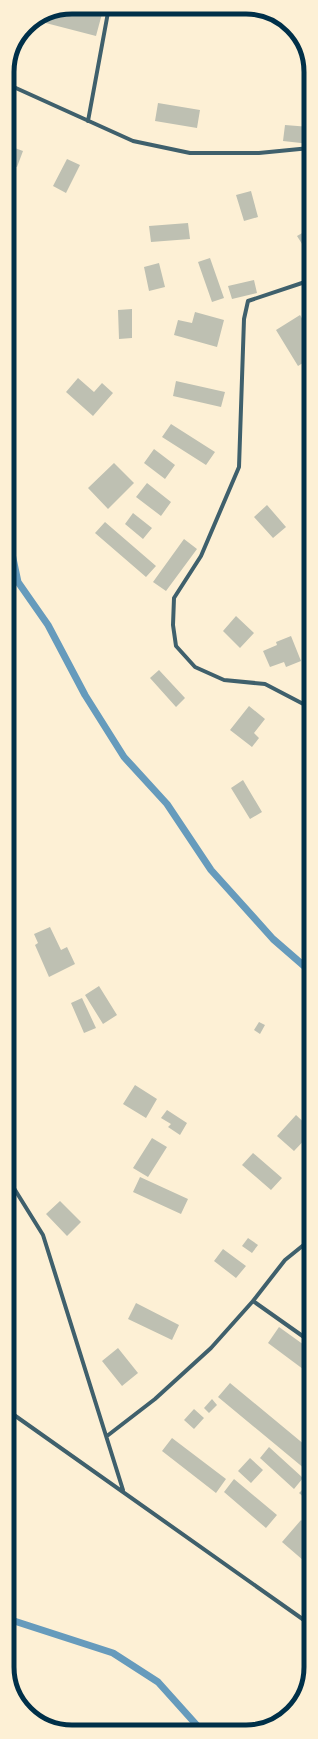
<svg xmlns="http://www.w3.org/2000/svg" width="318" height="1739" font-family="'PT Sans Narrow',sans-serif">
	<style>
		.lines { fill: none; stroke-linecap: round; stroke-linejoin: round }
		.stream { stroke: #669bbc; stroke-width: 7 }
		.building { fill: #bec0b2 }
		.minor { stroke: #3f606c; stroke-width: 4 }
		.rim { fill: none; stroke: #003049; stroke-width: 5 }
	</style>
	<rect width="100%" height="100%" fill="#fdf0d5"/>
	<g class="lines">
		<path class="stream" d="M7,530L18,582L48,625L85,695L124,757L167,804L211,870L273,939L311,972
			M8,1619L113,1653L158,1682L202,1731"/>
	</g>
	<path class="building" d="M72,7H92L103,10L96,36L38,21Z
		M158,103L200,110L197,128L155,121Z
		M285,125L310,127V144L283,141Z
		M7,135L15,138L12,147L23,151L17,167L7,164Z
		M67,159L80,165L66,193L53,186Z
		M251,191L258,217L244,221L236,195Z
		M188,223L190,239L151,242L149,226Z
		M311,228V258L297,236Z
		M210,258L224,298L212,302L198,262Z
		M159,263L165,287L149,291L144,267Z
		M254,280L257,293L232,299L228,286Z
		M132,309V338L119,339L118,310Z
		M195,312L224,320L217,347L174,335L178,320L192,323Z
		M300,315L311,333V358L298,366L276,330Z
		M78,378L94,392L102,383L113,393L93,416L66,392Z
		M176,381L225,392L221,407L173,396Z
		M171,424L215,452L206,465L162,437Z
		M154,449L175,465L165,479L144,463Z
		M114,463L134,483L108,509L88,488Z
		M147,483L171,502L161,516L136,497Z
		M267,505L286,527L273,538L254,517Z
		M133,513L152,528L143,539L125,524Z
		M105,522L156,566L146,577L95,533Z
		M184,539L197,549L166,591L153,582Z
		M236,616L254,633L240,648L223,631Z
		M291,636L301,661L286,667L284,662L270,667L263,651L277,645L276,642Z
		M159,670L185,698L176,707L150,678Z
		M249,706L265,719L254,733L259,738L252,747L230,730Z
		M243,780L262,812L250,819L231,788Z
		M50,927L61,950L67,947L75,964L49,977L35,945L38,943L34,934Z
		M99,986L117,1015L103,1024L85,995Z
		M82,998L96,1028L84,1033L71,1003Z
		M259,1022L265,1025L260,1034L254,1030Z
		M135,1085L157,1099L146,1118L123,1104Z
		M167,1110L187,1123L180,1135L168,1127L171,1124L161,1118Z
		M7,1115L16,1126L7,1133Z
		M296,1115L311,1129V1133L294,1151L277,1136Z
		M152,1138L167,1147L148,1177L133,1168Z
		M253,1153L282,1178L271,1190L242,1165Z
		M140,1177L188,1199L181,1214L133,1192Z
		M60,1201L81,1222L67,1236L46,1214Z
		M248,1238L258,1245L252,1253L242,1246Z
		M223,1249L246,1266L236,1278L214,1261Z
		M136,1303L179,1325L172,1340L128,1319Z
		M279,1327L311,1350V1375L268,1343Z
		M118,1348L138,1373L122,1386L102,1361Z
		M230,1383L311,1450V1474L218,1397Z
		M212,1399L217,1405L209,1413L204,1408Z
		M194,1409L204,1418L194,1429L184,1420Z
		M172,1438L226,1479L216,1493L162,1451Z
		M269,1447L303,1478L294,1489L260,1458Z
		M250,1458L263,1470L251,1483L238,1471Z
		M234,1479L277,1515L266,1528L224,1492Z
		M306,1486L311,1493L306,1499L299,1493Z
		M301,1520L311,1529V1567L282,1542Z"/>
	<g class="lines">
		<path class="minor" d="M7,84L133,141L190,153H259L310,148
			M88,121L109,7
			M311,280L248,301L244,319L239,467L201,556L174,598L173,625L176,646L195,667L224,680L265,684L311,708
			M7,1177L43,1235L123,1490
			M253,1301L285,1260L311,1239
			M7,1410L311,1625
			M107,1436L155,1399L211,1348L253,1301L311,1342"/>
	</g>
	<path d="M0 0H318V1739H0ZM72 14H246A58 58 0 0 1 304 72V1667A58 58 0 0 1 246 1725H72A58 58 0 0 1 14 1667V72A58 58 0 0 1 72 14Z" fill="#fdf0d5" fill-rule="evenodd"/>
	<path class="rim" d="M72 14H246A58 58 0 0 1 304 72V1667A58 58 0 0 1 246 1725H72A58 58 0 0 1 14 1667V72A58 58 0 0 1 72 14Z"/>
</svg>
